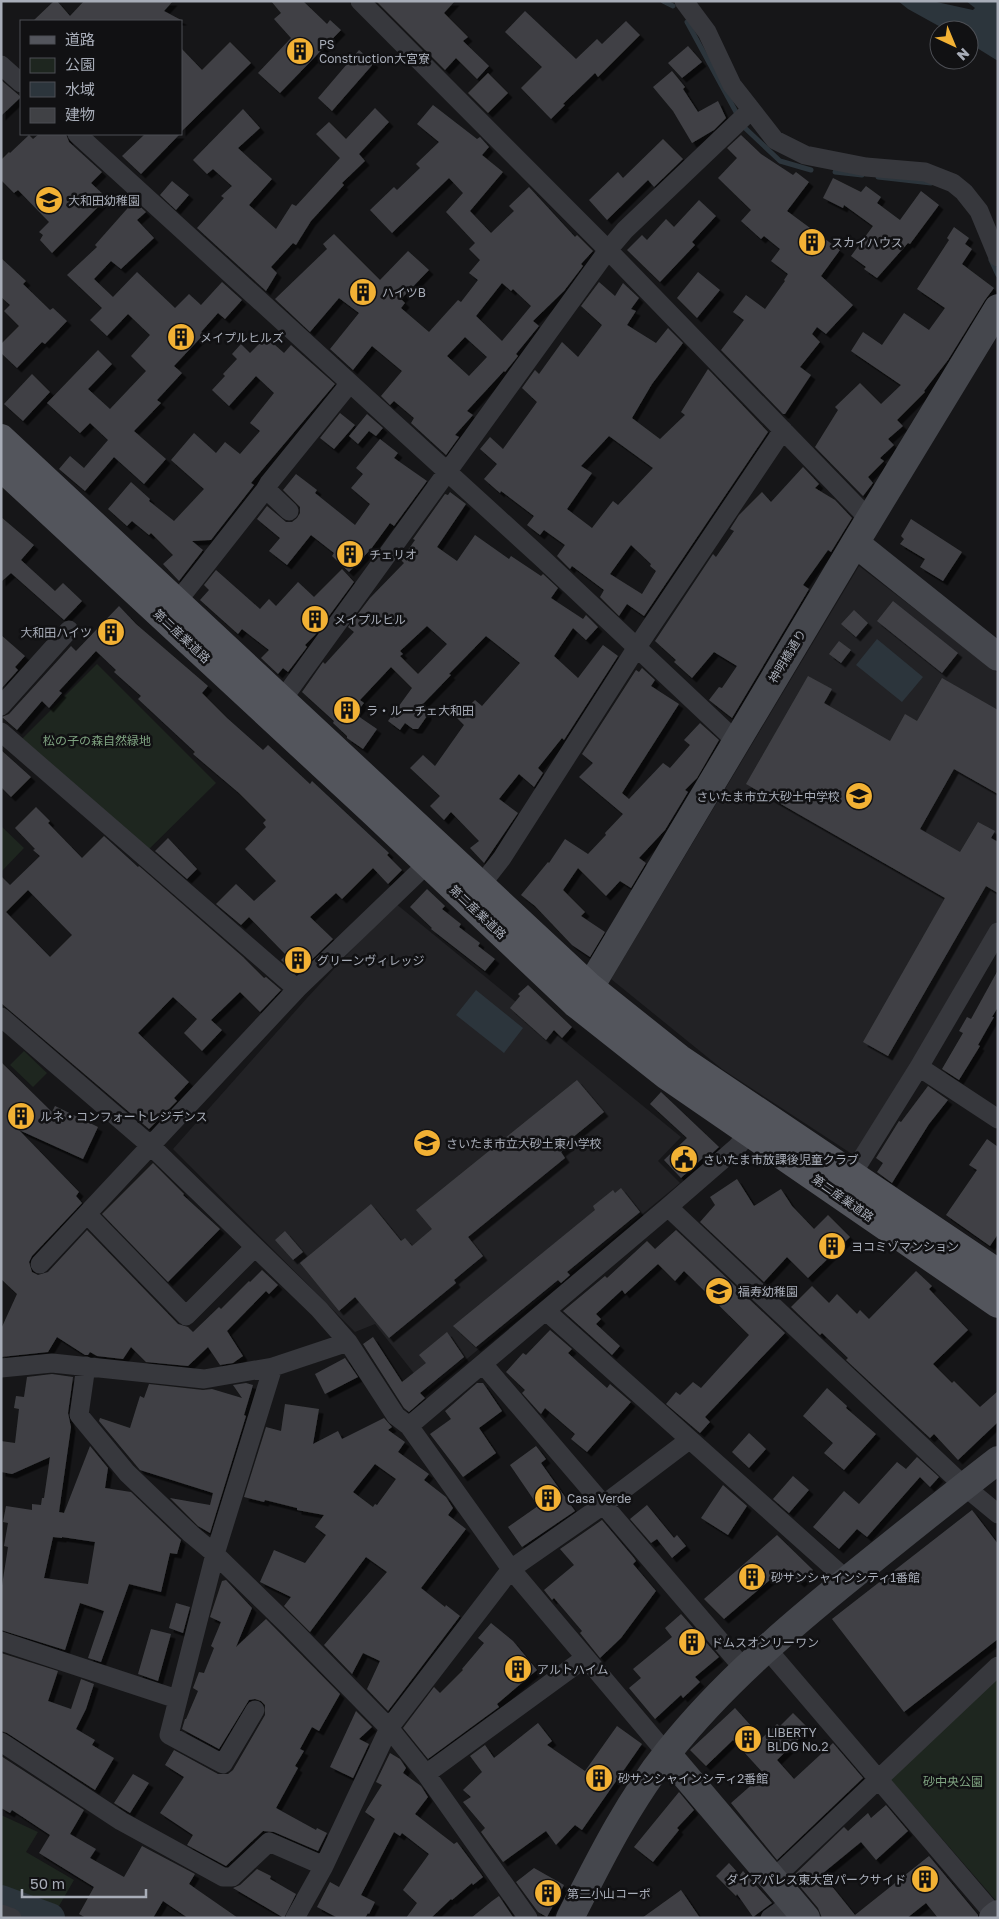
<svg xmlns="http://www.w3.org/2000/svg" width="999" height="1919" font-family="'Golos Text','Noto Sans JP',sans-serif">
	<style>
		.built { fill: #222225 }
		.green { fill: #1e261f }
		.water { fill: #2c353c }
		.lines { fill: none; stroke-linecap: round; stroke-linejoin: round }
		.stream { stroke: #2c353c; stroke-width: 5 }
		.river { stroke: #2c353c; stroke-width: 30 }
		.building { fill: #404145; fill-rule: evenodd; filter: url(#shadow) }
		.street { stroke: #37383d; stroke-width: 19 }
		.secondary { stroke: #45474d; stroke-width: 28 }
		.primary { stroke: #53555c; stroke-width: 28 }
		.labels { text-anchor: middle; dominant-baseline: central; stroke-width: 5; stroke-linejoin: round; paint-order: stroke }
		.poi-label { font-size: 12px; fill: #a8adb8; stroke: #111113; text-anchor: start }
		.street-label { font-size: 12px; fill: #a8adb8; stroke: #111113 }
		.park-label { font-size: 12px; fill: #7fa381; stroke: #111113 }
	</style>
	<defs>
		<filter id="shadow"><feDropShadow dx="4.5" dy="4.5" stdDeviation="0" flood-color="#0009"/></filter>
	</defs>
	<rect width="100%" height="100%" fill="#161618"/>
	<path class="built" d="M859,566L998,673V919L855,1156L722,1069L611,979Z
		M395,903L681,1137L658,1161L680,1183L428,1391L375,1324L355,1332L173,1149L307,998Z"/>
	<path class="green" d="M97,664L216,783L145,853L19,742Z
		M1,826L24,848L1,872Z
		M24,1051L47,1073L33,1087L10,1065Z
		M998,1676V1903L890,1779Z
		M1,1815L38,1832L26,1852L74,1880L55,1913L1,1894Z"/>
	<path class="water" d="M898,1H932L973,10L975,8L966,1H998V61L969,43V30H946L908,9Z
		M877,639L923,677L902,702L856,665Z
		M476,990L523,1028L504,1053L456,1015Z"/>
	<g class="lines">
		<path class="stream" d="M663,1L673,6
			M687,22L736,112
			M745,128L780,161L811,170
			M835,172L862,175
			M878,177L931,183
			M991,260L998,275"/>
		<path class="river" d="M1,1900L50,1918"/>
	</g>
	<path class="building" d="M54,1H57L70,16L84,1H173L164,11L183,21H33Z
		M271,1H303L327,24L330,20L341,30L280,93L258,73L291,38L274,19L281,13Z
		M376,1H455L444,13L468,37L463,41L489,66L477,79L456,58L445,70Z
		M525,11L576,59L597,39L602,44L626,21L640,35L598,77L595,73L563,104L565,105L551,119L521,88L542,67L505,32Z
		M230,42L251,63L181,132V48L202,70Z
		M688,46L702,62L682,78L668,63Z
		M359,50L374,63L332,111L318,98Z
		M672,71L685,87L683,89L698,112L718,101L726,118L714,130L692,143L673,111L653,87Z
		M488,73L508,93L488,113L468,93Z
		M1,80L21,97L1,116Z
		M433,105L477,139L480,137L489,147L482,155L503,172L470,211L491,233L514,211L509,206L529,187L575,237L577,235L593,251L581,264L583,266L564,291L533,321L539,326L516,354L518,356L505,372L504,371L467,411L473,415L455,435L459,437L446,455L411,423L414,418L394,401L390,405L381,396L402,371L372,346L353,370L330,349L359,313L339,298L310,332L275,299L327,249L323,244L334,234L380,280L408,251L429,270L401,299L405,303L401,308L429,332L458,300L461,302L478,280L469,273L480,260L469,249L475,243L446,212L463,193L449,178L392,233L370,210L394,187L397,190L420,168L416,164L439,142L417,124ZM502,283L511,291L513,289L531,306L502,341L476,316ZM465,337L487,357L469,376L447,356Z
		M375,108L389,122L359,154L365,161L342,183L344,185L311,221L296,245L293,243L271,267L277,273L266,291L197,228L224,198L221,196L232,186L213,169L207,174L193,160L243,109L260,128L238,148L272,179L249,205L276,229L292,204L296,206L340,158L316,134L329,122L346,139Z
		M39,134H66L69,142L102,172L91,183L107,198L52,253L40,240L43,235L39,232L49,222L18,190L14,193L1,180V160L9,152L10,153L29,135L33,139Z
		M145,134H180L141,174L122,156Z
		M741,135L761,154L793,175L796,172L809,182L787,211L840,250L821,276L853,305L826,334L817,327L812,334L820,342L800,367L811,375L785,414H783L721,350L744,320L733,312L746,295L765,309L785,281L784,280L788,274L771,261L780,249L764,236L761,239L741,221L751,210L718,178L737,158L727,148Z
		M663,139L683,159L654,187L648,180L607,220L589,200L618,172L623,178Z
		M833,178L861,192L866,186L881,197L877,203L900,220L921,191L939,205L910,244L908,243L877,278L864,269L866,267L851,256L873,226L844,205L843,208L823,198Z
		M172,181L189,195L176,210L160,195Z
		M699,200L716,216L692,242L695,245L660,282L627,250L642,235L647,240L666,219L674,227Z
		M134,201L146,212L137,220L154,238L121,269L111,261L94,279L113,297L137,272L175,308L189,294L201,305L222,282L242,300L225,319L218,313L201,332L204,334L174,366L182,373L157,400L161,403L134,431L166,459L144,484L114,457L85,491L59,469L70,456L84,468L108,440L90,423L80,433L47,403L98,350L112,364L88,389L110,409L146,371L131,356L150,335L128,314L107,336L90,320L102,308L67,275L97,247L95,245Z
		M954,227L969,238L965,244L972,249L962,264L994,288L985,300L948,360L924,391L925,392L897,420L903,426L888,439L894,445L880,458L884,461L868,477L873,483L863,496L815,447L838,410L835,407L860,383L881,404L901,385L851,351L863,332L882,345L904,313L929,330L945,308L917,289L949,240L947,238Z
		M1,258L26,281L23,284L50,310L53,308L67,321L45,344L42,342L17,368L1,353V344L19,326L4,311L10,305L1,297Z
		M698,272L720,290L697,318L677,298Z
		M599,282L615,296L623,283L639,298L631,309L636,311L627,325L656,343L668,328L683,343L652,384L632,418L660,439L685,415L681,412L708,369L768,432L644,616L627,604L619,616L600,597L604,590L572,566L570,569L557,556L565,545L544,530L540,535L527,525L534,516L501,491L500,493L484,479L497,464L480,449L490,437L503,449L537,402L522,388L535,370L539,374L562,342L578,357L602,325L581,306ZM609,436L653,468L618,505L613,501L592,528L567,509L592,473L581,466ZM631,545L651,564L650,566L656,571L642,594L610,574Z
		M266,337L284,353L291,345L335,384L251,483L254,485L211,540L192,541L203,550L179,581L163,564L173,555L151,533L149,535L132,521L127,526L108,509L131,482L150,499L149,501L174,521L204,489L171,460L194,433L216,453L225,442L240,454L260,431L250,423L274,393L256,376L229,406L212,390L225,376L223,374L237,359L232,354L241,344L250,353Z
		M32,374L50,392L23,421L4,404Z
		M340,413L355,425L334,449L320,438Z
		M367,414L383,428L376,436L369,431L358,444L349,436Z
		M380,439L398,453L394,458L427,481L394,526L390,523L371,549L349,572L332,556L334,553L311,535L287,565L269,551L280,538L257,519L267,506L286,522H292L297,518L300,513V507L283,490L296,474L317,490L315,493L355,525L370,504L351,488L363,474L356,468Z
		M803,467L819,484L815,488L835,500L852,518L831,552L828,550L803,585L809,589L732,718L709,700L719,687L722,688L737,666L714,652L692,678L674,662L676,660L655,641L713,554L716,557L734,531L730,529L739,515L762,492L771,502Z
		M450,492L466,504L437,547L457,561L475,535L509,559L511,556L541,576L543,574L558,588L551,598L583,619L586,615L598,627L586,640L573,628L554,656L578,678L603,645L618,656L564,740L562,738L538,768L543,773L534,787L519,774L499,799L518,813L484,863L470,848L479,841L451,812L444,820L430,806L440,796L410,768L423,755L435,766L464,725L457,718L475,700L482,706L520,663L486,636L449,674L451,675L421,706L427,711V716L418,729H413L405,723L400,730L388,721L412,688L391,667L360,700L364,703L355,714L377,729L363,749L347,738V736L333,723L334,721L302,692L323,662L325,664L354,632L348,627L370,598L404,563L401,560L415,540L413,539L445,494L448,495ZM427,626L447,644L418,674L400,656L403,654L400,651Z
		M1,517L34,545L21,560L55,591L63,583L82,601L64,620L11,573L1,582Z
		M911,519L962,552L943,581L920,567L925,559L900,544L904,539L901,536Z
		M342,569L354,582L315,635L305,645L307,647L288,672L283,668L278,674L261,658L269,650L242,629L238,634L200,600L209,590L204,585L216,570L260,609L269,599L276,606L298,582L314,597Z
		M893,601L958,653L942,673L877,621Z
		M119,606L136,624L208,686L202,693L227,718L263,750L268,745L310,784L312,781L389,853L387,855L402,870L388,884L373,868L342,899L336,893L310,917L333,939L297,974L281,960L286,955L249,917L241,925L216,904L236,884L254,901L276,881L245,849L266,827L263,823L266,820L239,793L193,754L195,752L138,699L141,696L114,672L116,670L96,651L59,691L62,693L49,708L42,701L17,730L2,717L9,714L71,646L76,651Z
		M854,610L868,623L856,637L841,624Z
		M1,635L25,656L15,667L18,670L1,689Z
		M839,641L851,650L841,663L829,654Z
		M642,668L655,680L651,686L679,704L622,793L629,799L663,763L670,768L690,745L684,740L700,723L719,740L697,778L685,790L688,792L665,830L639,858L646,863L631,888L620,881L606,896L578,868L563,890L585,912L581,916L605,932L590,957L572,945L535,906L521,895L548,862L549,863L565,839L588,854L606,835L605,833L623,814L579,777L593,763L582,754L636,670L639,672Z
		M808,676L832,689L824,703L890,741L905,714L917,721L942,678L998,710V794L954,769L920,829L960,852L978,822L995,831L991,838L998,842V893L986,886L888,1056L863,1042L945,898L746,784Z
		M1,750L31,777L11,797L1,787Z
		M36,807L50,821L48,823L82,858L104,836L138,867L139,866L243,957L264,978L266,977L281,990L260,1012L240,992L238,994L211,1020L222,1030L202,1051L184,1033L197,1019L173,997L138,1033L189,1082L174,1098L177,1101L149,1129L1,1003V876L10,885L40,856L33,850L35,849L15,828ZM28,890L72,935L50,957L6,912Z
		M168,838L197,869L187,879L155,851Z
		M427,889L445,906L442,909L461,924L459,927L480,943L478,946L495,959L485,971L431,929L432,928L410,907Z
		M998,970V1007L992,1017H994L978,1045L980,1046L959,1080L942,1069L963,1033L959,1031L967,1017L971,1019Z
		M528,985L572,1027L562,1038L554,1030L546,1040L510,1008L520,996L518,994Z
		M1,1062L52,1112L55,1106L98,1127L83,1159L19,1130L79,1192L76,1196L82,1203L32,1256L29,1262L32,1272L38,1275L48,1272L87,1230L178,1324L188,1327L193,1332L219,1307L221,1309L249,1281L250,1282L262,1270L278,1285L269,1294L266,1291L227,1331L243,1356L233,1363L220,1365L208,1347L188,1366L146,1362L131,1347L123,1359L97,1356L90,1352L88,1355H85L57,1337L48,1352L1,1357V1329L17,1294L1,1279Z
		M577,1080L604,1112L567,1142L570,1145L561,1152L565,1158L468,1237L483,1256L454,1280L456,1283L389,1338L355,1297L339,1311L300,1263L371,1204L401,1241L405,1238L412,1246L432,1229L416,1210Z
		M928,1086L948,1100L929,1124L892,1183L877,1172L883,1163L876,1158L899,1121L901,1122Z
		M661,1092L719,1147L708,1157L706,1155L681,1178L664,1160L687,1138L650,1104Z
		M987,1139L998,1147V1234L990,1246L946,1215L977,1170L969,1165Z
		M153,1163L184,1194L183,1195L220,1229L168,1282L102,1214Z
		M737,1179L754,1206L781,1189L792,1206L814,1229L828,1215L850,1237L808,1278L787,1257L764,1282L700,1222L715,1205L710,1197Z
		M621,1188L640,1212L567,1272L570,1275L561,1283L558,1280L476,1347L453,1326L595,1210L593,1206L613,1190L615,1193Z
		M676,1230L785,1333L705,1417L710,1422L700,1433L666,1404L676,1392L680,1395L693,1382L701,1388L749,1335L684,1271L675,1281L658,1264L625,1294L622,1290L596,1314L601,1319L596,1324L620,1346L612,1355L563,1311L605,1276L607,1278L647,1241L655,1249Z
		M285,1231L303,1252L293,1260L275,1240Z
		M916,1271L932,1286L929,1289L968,1330L933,1364L952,1383L954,1381L980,1407L998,1391V1422L958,1460L934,1434L930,1438L846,1360L848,1358L822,1333L820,1335L791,1307L812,1286L829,1303L837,1294L857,1314L860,1310L869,1319Z
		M550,1330L572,1349L568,1353L579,1363L607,1388L610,1384L631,1402L587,1452L571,1439L575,1434L545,1408L541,1414L539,1412L522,1393L525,1390L506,1372L523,1353L526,1355Z
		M447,1332L464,1357L420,1393L425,1398L409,1412L404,1408L363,1344L373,1337L402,1382L426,1363L419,1355Z
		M345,1358L358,1377L325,1394L315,1374Z
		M52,1374L73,1377L68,1413L71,1427L59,1512L64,1513L90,1446L108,1468L105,1488L131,1492L181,1540L177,1554L170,1553L161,1592L129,1584L101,1662L88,1658L104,1611L80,1603L65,1650L1,1630V1592L8,1547L4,1546L8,1523L3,1522L6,1506L32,1510V1504L41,1505L42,1498H44L50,1457L12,1474L1,1472V1441L15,1443L19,1409L14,1408L16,1396L24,1397L27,1377ZM53,1537L62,1538V1537L95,1542L88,1584L44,1578Z
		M246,1383L253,1385L244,1415L246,1416L210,1533L198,1526L170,1498L210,1505L213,1493L140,1470L99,1421L100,1418L130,1428L140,1396L144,1398L149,1384L203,1390L212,1389L242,1398L233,1385Z
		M477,1383H483L502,1411L479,1428L496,1453L463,1477L430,1434L451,1419L445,1411Z
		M827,1388L847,1406L846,1408L876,1434L844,1470L824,1453L833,1443L803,1416Z
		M285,1404L319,1409L313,1444L338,1431L342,1439L384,1418L392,1427L388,1430L405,1442L398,1452L429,1474L424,1480L446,1497L453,1508L448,1515L466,1529L421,1588L445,1607L446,1605L460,1616L388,1711L367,1689L380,1661L363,1653L352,1674L324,1645L387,1572L366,1557L310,1632L284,1606L291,1597L260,1582L274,1550L305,1563L326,1535L315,1527L324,1515L297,1510V1508L265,1500L264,1502L244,1497L266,1427L281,1431ZM375,1464L396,1479L377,1505L375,1504L373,1507L353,1492Z
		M749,1433L766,1449L749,1468L732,1452Z
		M536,1446L546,1459L541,1463L575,1511L522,1547L508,1527L538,1506L510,1465Z
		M917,1457L939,1477L930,1487L920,1477L867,1537L857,1529L839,1549L813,1527L844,1491L859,1504L897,1462L906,1469Z
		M793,1476L809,1490L789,1513L773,1499Z
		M723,1485L747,1506L728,1535L701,1518Z
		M647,1505L674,1538L677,1535L686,1546L672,1558L657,1539L651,1543L630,1519Z
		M972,1510L998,1544V1639L904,1712L832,1619Z
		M602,1520L634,1558L636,1561L633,1564L656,1591L621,1638L600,1658L580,1633L582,1631L554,1598L552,1600L544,1590L574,1565L560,1549Z
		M777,1535L813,1570L800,1583L784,1568L724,1619L704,1599Z
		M226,1580L252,1608L236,1647L266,1619L340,1694L319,1731L312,1727L300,1749L304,1751L295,1766L298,1768L276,1808L316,1830L317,1828L327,1833L318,1851L274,1832L263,1831L226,1866L187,1845L193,1835L160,1813L184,1777L165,1765L174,1750L218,1774H228L233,1770L265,1715V1705L261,1701L255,1699L249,1700L219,1749L182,1729L185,1719H186L198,1691L193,1688L199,1672L204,1673L214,1648L211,1646L221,1622L210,1617L222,1581Z
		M176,1603L190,1607L183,1633L169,1628Z
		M681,1614L719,1657L695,1677L700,1682L683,1698L681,1695L655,1719L629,1688L641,1678L633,1669L672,1637L665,1628Z
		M491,1623L513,1641L537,1670L497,1704L499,1707L428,1759L403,1728L434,1687L440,1693L463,1670L462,1669L484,1643L478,1638Z
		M151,1629L171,1634L158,1681L138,1674Z
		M1,1653L58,1671L48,1701L71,1709L81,1679L94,1684L86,1709L76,1729L95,1740L92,1745L114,1758L95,1790L7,1733L1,1731Z
		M735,1708L762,1738L777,1724L780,1726L793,1713L809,1729L777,1760L794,1779L833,1743L863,1778L777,1860L731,1803L764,1774L733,1740L706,1766L690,1750Z
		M356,1711L372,1727L359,1739L369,1744L353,1778L330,1767Z
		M538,1723L552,1741L547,1745L585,1771L617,1726L642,1744L582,1830L575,1825L556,1845L546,1831L503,1862L481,1832L485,1828L463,1802L471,1797L463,1790L482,1772L470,1756L485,1745L494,1758Z
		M390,1753L400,1759L406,1768L403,1773L421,1786L428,1797L415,1814L454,1844L457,1842L483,1877L473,1885L472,1883L452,1900L451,1899L431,1918H406L417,1903L403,1890L429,1854L402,1833L400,1836L394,1832L361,1895L375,1902L369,1914L368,1913L365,1918H338L317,1907L330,1882L339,1887L375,1819L365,1812L382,1785L376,1782Z
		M1,1756L84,1810L70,1834L96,1849L90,1858L124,1877L142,1846L195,1874L189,1884L238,1918H188L163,1901L153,1918H86L79,1914L94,1887L39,1853L50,1835L12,1810L10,1813L1,1808Z
		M133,1774L149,1783L130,1813L114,1803Z
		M679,1792L694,1810L677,1828L679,1830L653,1862L634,1847Z
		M886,1805L908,1831L876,1860L861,1842L822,1874L855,1915L929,1856L978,1915V1918H938L926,1903L907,1918H822L818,1908L792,1877L844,1827L848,1831L868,1813L871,1818Z
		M729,1863L740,1875L743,1871L772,1903L753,1917L737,1894L736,1896L716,1876Z
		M534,1868L564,1885L547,1917L538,1912L516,1882Z
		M257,1869L271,1876L270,1879L296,1894L284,1918L233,1888L240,1885Z
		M681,1890L700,1918H642Z
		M499,1896L513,1917L471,1918L492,1901Z"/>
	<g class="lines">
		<path class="street" d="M360,1L608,250L869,519
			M684,1L707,32L732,85L775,140L805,155L866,167L925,172L953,183L964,192L979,211L998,257
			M1,65L21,83
			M77,134L544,560L736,741
			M266,489L289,511
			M169,612L265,490L269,483L350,383
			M282,700L608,250L625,230L751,110
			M1,706L69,630
			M1,732L297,989
			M481,885L502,858L637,647L783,430
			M1,1017L151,1146L319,1309L348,1342L396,1416L409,1426L511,1569L667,1754
			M919,1067L998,1119
			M851,1176L919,1067L998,932
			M668,1207L964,1486L998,1514
			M87,1214L186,1316L255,1247
			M40,1264L297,989L427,864
			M546,1311L847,1580
			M483,1364L745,1670
			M86,1366L79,1415L127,1473L191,1534L215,1554L291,1628L389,1728L426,1774L528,1918
			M1,1368L52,1363L204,1379L273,1367L348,1342
			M409,1426L668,1207L737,1147L749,1133
			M1,1641L177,1699
			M767,1649L997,1918
			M255,1710L223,1764L169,1735L215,1554L273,1367
			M1,1742L121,1821L223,1877H232L269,1842L324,1866
			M426,1774L585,1658
			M773,1879L998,1666
			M1,1914L12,1918
			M295,1918L324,1866L389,1728L511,1569L603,1505L689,1440
			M770,1918L793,1902"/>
		<path class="secondary" d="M855,543L998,657
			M576,1004L590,987L855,543L998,308
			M667,1754L806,1918
			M570,1918C599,1861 628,1802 668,1752C722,1684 789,1627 856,1573C903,1535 950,1497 998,1460
			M993,1918L998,1914"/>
		<path class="primary" d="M1,438L590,987L679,1058L998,1273
			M1,467L372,811L576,1004L667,1076L998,1304"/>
	</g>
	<defs>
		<g id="building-disc" transform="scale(1.4375)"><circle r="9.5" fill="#f2b134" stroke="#111113"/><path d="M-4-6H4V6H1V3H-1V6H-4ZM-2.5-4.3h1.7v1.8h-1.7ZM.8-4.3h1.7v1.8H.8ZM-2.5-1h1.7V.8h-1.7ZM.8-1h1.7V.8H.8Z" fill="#111"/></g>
		<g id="school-disc" transform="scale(1.4375)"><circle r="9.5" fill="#f2b134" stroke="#111113"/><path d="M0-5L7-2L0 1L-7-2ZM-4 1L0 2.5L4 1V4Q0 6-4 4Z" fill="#111"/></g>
		<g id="civic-disc" transform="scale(1.4375)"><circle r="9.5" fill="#f2b134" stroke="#111113"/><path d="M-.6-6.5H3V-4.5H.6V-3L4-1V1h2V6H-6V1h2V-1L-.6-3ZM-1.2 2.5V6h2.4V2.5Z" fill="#111"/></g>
	</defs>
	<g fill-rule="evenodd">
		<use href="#building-disc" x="300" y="51"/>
		<use href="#school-disc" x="49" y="200"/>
		<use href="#building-disc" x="812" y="242"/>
		<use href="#building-disc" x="363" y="292"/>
		<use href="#building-disc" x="181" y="337"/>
		<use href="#building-disc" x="350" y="554"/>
		<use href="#building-disc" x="315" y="619"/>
		<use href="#building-disc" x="111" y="632"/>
		<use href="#building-disc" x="347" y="710"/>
		<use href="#school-disc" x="859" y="796"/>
		<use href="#building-disc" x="298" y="960"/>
		<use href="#building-disc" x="21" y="1116"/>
		<use href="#school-disc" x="427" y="1143"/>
		<use href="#civic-disc" x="684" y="1159"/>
		<use href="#building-disc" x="832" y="1246"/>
		<use href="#school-disc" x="719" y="1291"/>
		<use href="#building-disc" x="548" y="1498"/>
		<use href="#building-disc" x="752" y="1577"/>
		<use href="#building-disc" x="692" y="1642"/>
		<use href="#building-disc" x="518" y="1669"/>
		<use href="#building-disc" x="748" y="1739"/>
		<use href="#building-disc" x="599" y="1778"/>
		<use href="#building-disc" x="925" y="1879"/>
		<use href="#building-disc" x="548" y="1893"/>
	</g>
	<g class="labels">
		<g class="poi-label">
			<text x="319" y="44">PS<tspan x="319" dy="14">Construction大宮寮</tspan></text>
			<text x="68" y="200">大和田幼稚園</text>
			<text x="831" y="242">スカイハウス</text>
			<text x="382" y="292">ハイツB</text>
			<text x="200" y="337">メイプルヒルズ</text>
			<text x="369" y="554">チェリオ</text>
			<text x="334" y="619">メイプルヒル</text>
			<text x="92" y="632" text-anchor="end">大和田ハイツ</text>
			<text x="366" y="710">ラ・ルーチェ大和田</text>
			<text x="840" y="796" text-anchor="end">さいたま市立大砂土中学校</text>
			<text x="317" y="960">グリーンヴィレッジ</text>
			<text x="40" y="1116">ルネ・コンフォートレジデンス</text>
			<text x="446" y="1143">さいたま市立大砂土東小学校</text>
			<text x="703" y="1159">さいたま市放課後児童クラブ</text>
			<text x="851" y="1246">ヨコミゾマンション</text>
			<text x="738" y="1291">福寿幼稚園</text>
			<text x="567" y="1498">Casa Verde</text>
			<text x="771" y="1577">砂サンシャインシティ1番館</text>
			<text x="711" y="1642">ドムスオンリーワン</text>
			<text x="537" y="1669">アルトハイム</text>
			<text x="767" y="1732">LIBERTY<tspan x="767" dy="14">BLDG No.2</tspan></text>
			<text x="618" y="1778">砂サンシャインシティ2番館</text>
			<text x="906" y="1879" text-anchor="end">ダイアパレス東大宮パークサイド</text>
			<text x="567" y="1893">第二小山コーポ</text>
		</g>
		<g class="street-label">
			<text transform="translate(182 636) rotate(43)">第二産業道路</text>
			<text transform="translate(787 656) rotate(-59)">神明橋通り</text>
			<text transform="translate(478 912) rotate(43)">第二産業道路</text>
			<text transform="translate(843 1198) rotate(35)">第二産業道路</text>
		</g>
		<g class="park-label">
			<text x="97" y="740">松の子の森自然緑地</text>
			<text x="953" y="1781">砂中央公園</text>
		</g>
	</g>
	<rect width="999" height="1919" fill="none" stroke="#a8adb8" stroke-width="5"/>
	<rect x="20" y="20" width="162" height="115" fill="#111113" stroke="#4d4f55"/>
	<rect x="30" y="36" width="25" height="8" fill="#53555c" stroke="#4d4f55"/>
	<text x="65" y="45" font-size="15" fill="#a8adb8">道路</text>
	<rect x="30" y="58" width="25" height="15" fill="#1e261f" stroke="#4d4f55"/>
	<text x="65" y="70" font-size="15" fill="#a8adb8">公園</text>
	<rect x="30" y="82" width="25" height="15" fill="#2c353c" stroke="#4d4f55"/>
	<text x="65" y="95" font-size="15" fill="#a8adb8">水域</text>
	<rect x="30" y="108" width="25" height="15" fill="#404145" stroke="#4d4f55"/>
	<text x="65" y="120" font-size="15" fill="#a8adb8">建物</text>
	<g transform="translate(954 45) rotate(136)"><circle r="24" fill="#111113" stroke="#4d4f55"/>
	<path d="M0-4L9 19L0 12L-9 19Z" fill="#f2b134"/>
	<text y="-8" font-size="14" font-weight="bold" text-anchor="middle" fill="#a8adb8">N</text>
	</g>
	<path d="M22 1889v8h124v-8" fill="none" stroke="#a8adb8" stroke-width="2.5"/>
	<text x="30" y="1889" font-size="15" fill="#a8adb8" stroke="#111113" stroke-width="4" paint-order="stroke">50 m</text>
</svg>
